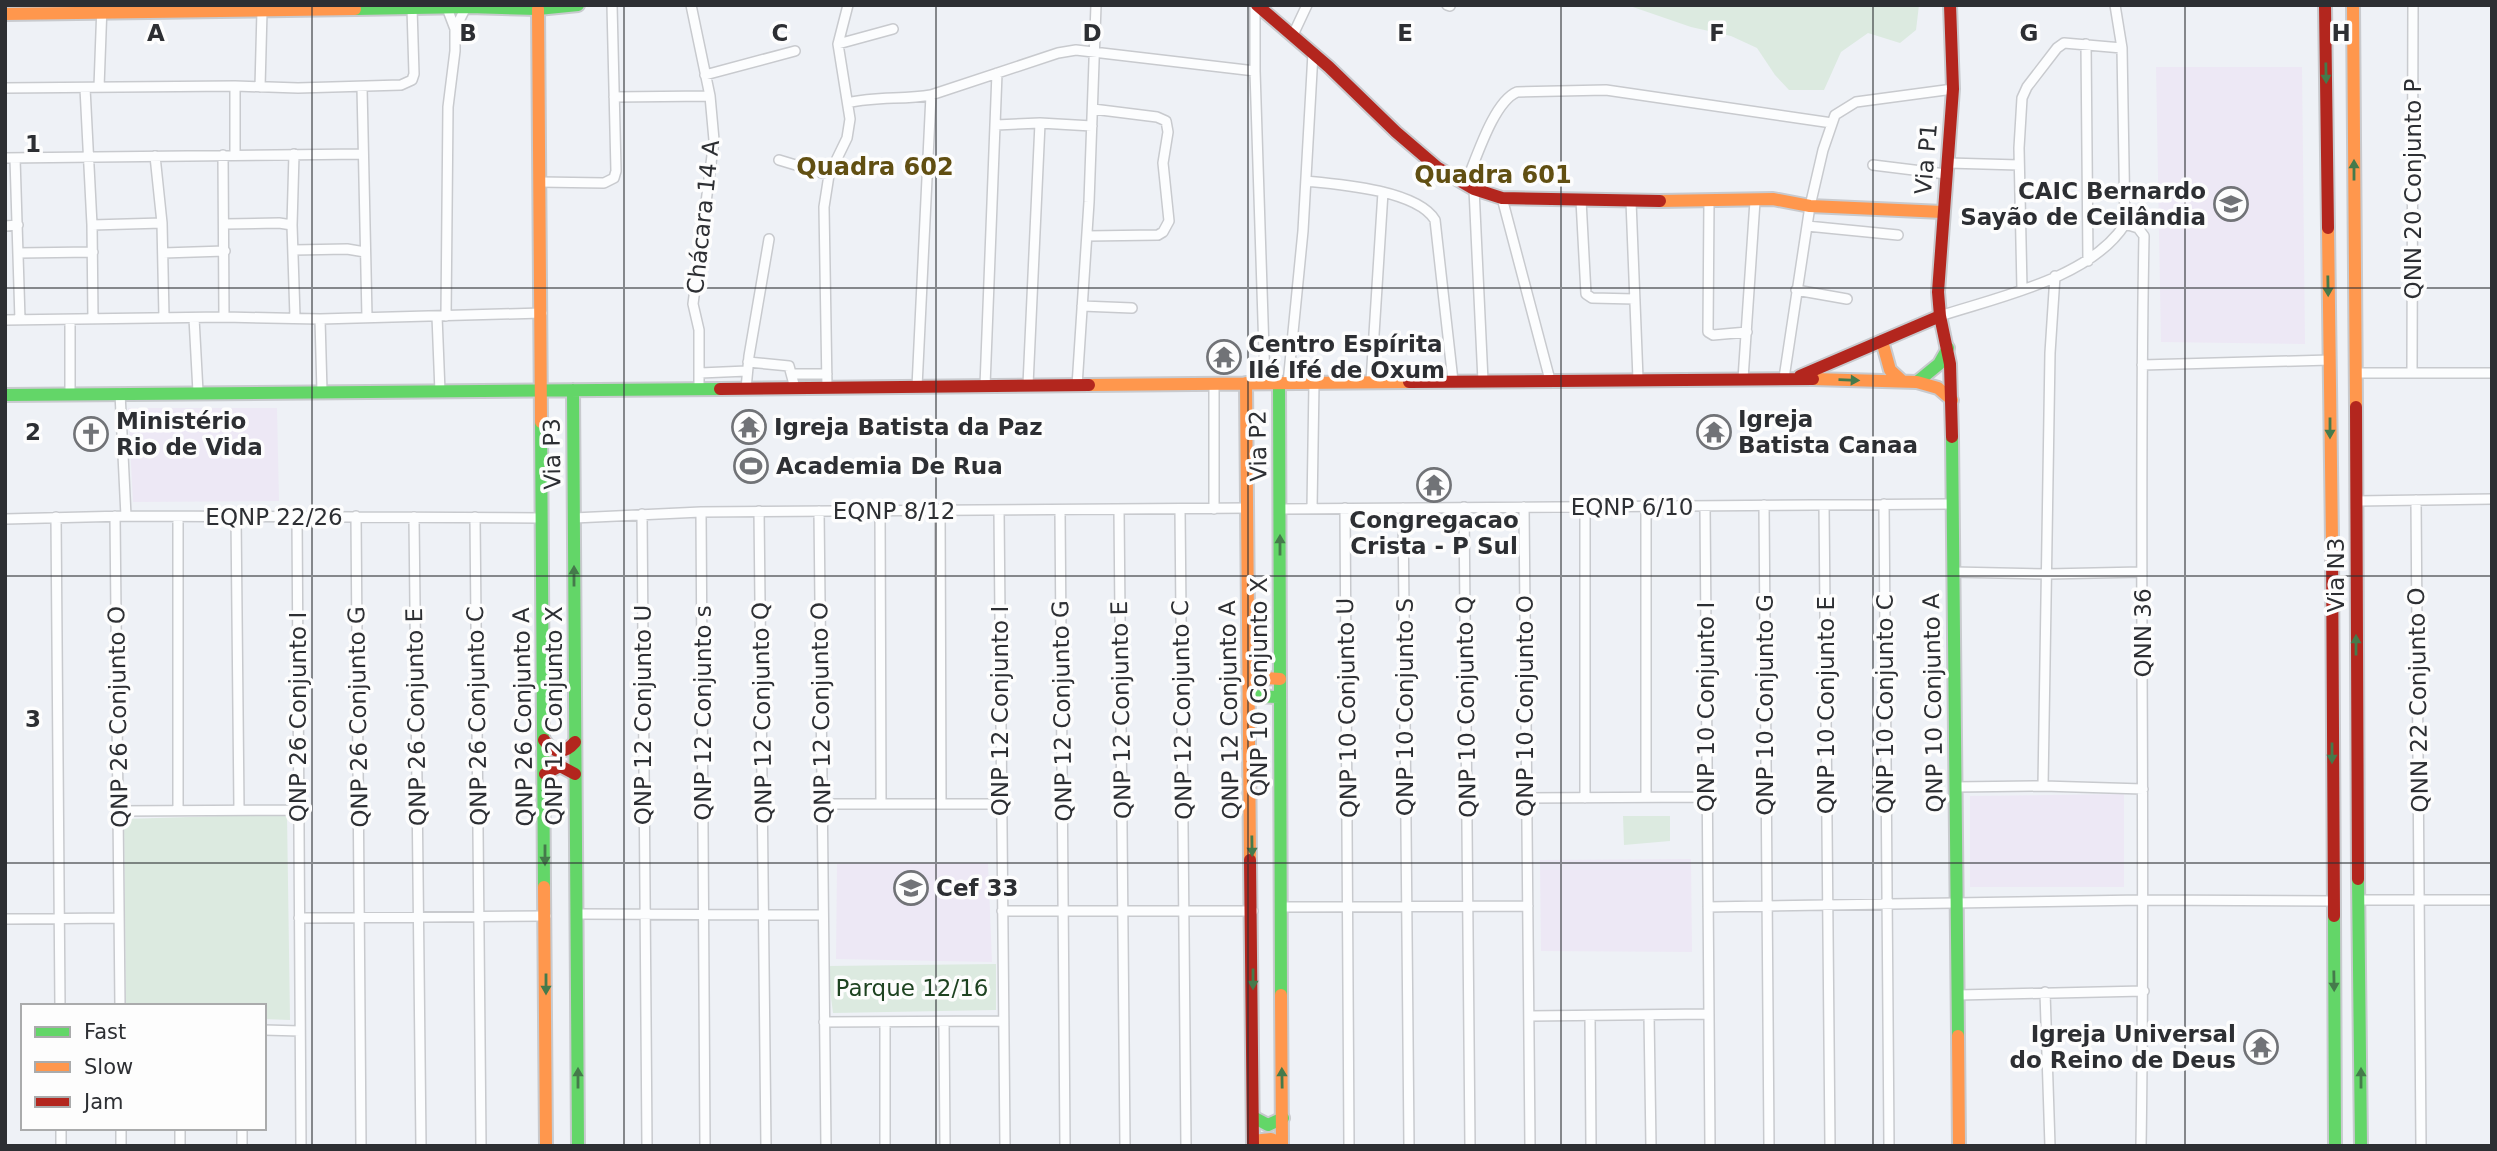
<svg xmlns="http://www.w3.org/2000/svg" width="2497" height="1151" font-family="'DejaVu Sans',sans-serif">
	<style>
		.education { fill: #ede8f5 }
		.green { fill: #dceae0 }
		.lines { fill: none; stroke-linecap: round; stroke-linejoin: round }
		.street-casing { stroke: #c8cace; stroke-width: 12 }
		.fast-casing { stroke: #c8cace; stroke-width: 16 }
		.slow-casing { stroke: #c8cace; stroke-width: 16 }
		.jam-casing { stroke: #c8cace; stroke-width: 16 }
		.street { stroke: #fcfdfe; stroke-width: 9 }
		.fast { stroke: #63d668; stroke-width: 12 }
		.slow { stroke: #ff974d; stroke-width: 12 }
		.jam { stroke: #b3261e; stroke-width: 12 }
		.oneway { fill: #457a4b }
		.grid { fill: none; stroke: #2d2f33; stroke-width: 2; stroke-opacity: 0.55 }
		.labels { text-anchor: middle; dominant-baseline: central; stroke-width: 7; stroke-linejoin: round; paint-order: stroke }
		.street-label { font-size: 23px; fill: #2d2f33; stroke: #fdfdfd }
		.poi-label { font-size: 23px; font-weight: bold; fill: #2d2f33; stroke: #fdfdfd; text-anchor: start }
		.park-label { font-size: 23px; fill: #1e4321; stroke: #fdfdfd }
		.neighbourhood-label { font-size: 24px; font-weight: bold; fill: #614f12; stroke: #fdfdfd }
		.grid-label { font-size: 23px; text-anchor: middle; font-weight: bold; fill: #2d2f33; stroke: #fdfdfd; stroke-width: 7; stroke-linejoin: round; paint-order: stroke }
	</style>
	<rect width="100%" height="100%" fill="#eef1f6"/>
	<path class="education" d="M2156,67H2302L2305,344L2161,342Z
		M128,408H277L279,501L133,502Z
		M2124,794V887H1970V796Z
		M1691,859L1692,952L1541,951L1540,860Z
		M988,863L992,962L836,959L837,864Z"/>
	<path class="green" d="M1627,5H1919L1916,30L1900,43L1868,33L1841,52L1824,90H1789L1775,75L1757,48L1731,36L1691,27Z
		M287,814L290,1020L264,1019V1006H126L124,819Z
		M1623,816H1670V841L1624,845Z
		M996,964V1010L833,1013L827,966Z"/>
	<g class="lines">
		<g class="street-casing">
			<path id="street" d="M691,5L710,96L714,140L693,304L699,330V389
				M1255,5V71L1265,383
				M1447,5L1450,6
				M2115,5L2122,48L2125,224
				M455,29L466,7
				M1292,37L1307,5
				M838,44L893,29
				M2086,44L2088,261
				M705,75L795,51
				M235,86V154
				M99,87L102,5
				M260,87L262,11
				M362,87L367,317
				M5,88L235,86L298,88L401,85L412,80L414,74L412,8
				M85,88L92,225L93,319
				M614,97L710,96
				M848,103C876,96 903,100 931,95L1058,53L1076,50L1255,71
				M996,125L1040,123L1092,126
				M294,154L292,225L295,317
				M223,155L224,317
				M155,156L162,223L164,317
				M5,158L363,154
				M15,158L20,320
				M779,160L829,175
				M1948,163L2019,165
				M1873,165L1946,174
				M1306,181C1338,184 1417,190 1435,220L1453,381
				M540,182L604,183L614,178L616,171L612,5
				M1465,185C1476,160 1493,102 1517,92L1606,90L1832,123
				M1474,189L1483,381
				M1502,198L1550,380
				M1581,200L1586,294L1592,298L1635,299
				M1631,201L1638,379
				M1709,201L1708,332L1713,335L1747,332
				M225,224L279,223L292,225
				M2125,224L2138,228L2144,236C2138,539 2146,843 2141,1146
				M92,225L162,223
				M5,226L18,225
				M1807,226L1898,235
				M1087,236L1158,235L1163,232L1169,221L1163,163L1168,132L1166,121L1157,117L1093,109
				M294,250L347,249L365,252
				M18,253L93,252
				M163,253L225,251
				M2022,289L2019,148L2022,98L2027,87L2057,48L2064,43L2122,48
				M1796,290L1847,299
				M1082,306L1132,308
				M437,316L440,392
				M446,316L448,107L455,51V29L447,8
				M1940,316C1998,297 2091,278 2125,224
				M194,318L198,392
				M320,319L322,392
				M5,320L224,317L320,319L542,313
				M748,362L789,366L795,388
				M2142,365L2330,360
				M700,373L747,371
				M2356,373H2492
				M2412,373L2413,5
				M793,374H827
				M1784,378L1810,206L1823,150L1835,115L1856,102L1953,89
				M1743,379L1755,201
				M1371,382L1383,192
				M1288,383L1303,231L1313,53
				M1214,384V509
				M1028,385L1040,123
				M985,386L997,73
				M1077,386L1089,202L1096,5
				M827,387L824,207L829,175L847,138L850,119L838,44L848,5
				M917,387L931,95
				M746,389L749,356L769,239
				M70,393V320
				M120,393L126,516
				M2416,500L2421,1146
				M2357,501L2492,499
				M1884,504L1889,1146
				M1764,505L1769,1146
				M1824,505L1830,1146
				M1646,506V797
				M1705,506L1710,1146
				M1464,507L1470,1146
				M1524,507L1530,1146
				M1585,507V798
				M1312,508L1314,383
				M1345,508L1349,1146
				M1403,508L1409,1146
				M940,509L941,804
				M1180,509L1186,1146
				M1280,509L1952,504
				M1119,510L1125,1146
				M759,511L766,1146
				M819,511L826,1146
				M880,511L881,804
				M999,511L1005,1146
				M1060,511L1065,1146
				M701,512L705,1146
				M642,514L647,1146
				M115,516L120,1006
				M236,516L239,809
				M356,516L361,1146
				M56,517L60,1006
				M178,517V809
				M297,517L301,1146
				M414,517L421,1146
				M475,517L481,1146
				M574,518L701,512L1248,508
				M5,519L126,516L542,518
				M1953,572L2047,574L2142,572
				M2043,786L2050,353L2055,276
				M1955,787L2043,786L2143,789
				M1526,798L1707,797
				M823,804H1001
				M118,811L298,810
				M2360,900H2492
				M1280,907L1528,906
				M1708,907L2143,900L2333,901
				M1002,911H1253
				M577,914L823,915
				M299,918L546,916
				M5,919L119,918
				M2045,992L2050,1146
				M1958,995L2144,991
				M1649,1015L1651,1146
				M1530,1016L1708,1014
				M1590,1017L1591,1146
				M824,1022L1003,1021
				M944,1022L945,1146
				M885,1023V1146
				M264,1030L300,1031
				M61,1128V1146
				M121,1128V1146
				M242,1128V1146
				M180,1146V1128"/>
		</g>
		<g class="fast-casing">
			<path id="fast" d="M355,9L469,7L538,9L578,5
				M1917,382L1939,364L1948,348
				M1279,383L1281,995
				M573,390L578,1146
				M5,395L720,389
				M541,422L544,887
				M1952,437L1958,1036
				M1250,696L1279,697
				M2358,879L2361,1146
				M2334,916L2335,1146
				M1253,1117L1268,1125L1283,1118"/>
		</g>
		<g class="slow-casing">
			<path id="slow" d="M2353,5L2356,407
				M538,9L541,422
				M5,14L355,9
				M1660,201L1773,199L1810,206L1943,212
				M2328,228L2332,543
				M1882,341L1890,370L1902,381
				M1813,379L1917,382L1938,388L1952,400
				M1246,383L1250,860
				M1089,385L1409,382
				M1250,677L1280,679
				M544,887L546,1146
				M1281,995L1282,1146
				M1958,1036L1959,1146
				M1253,1141L1271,1139L1282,1144"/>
		</g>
		<g class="jam-casing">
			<path id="jam" d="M1257,5L1329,67L1396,132L1438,168L1474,189L1502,198L1660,201
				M1950,5L1953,89L1938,292L1940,316L1950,364L1952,437
				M2325,5L2328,228
				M1800,376L1940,316
				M1409,382L1813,379
				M720,389L1089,385
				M2356,407L2358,879
				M2332,543L2334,916
				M544,740C553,753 564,755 575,742
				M545,774L560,766L575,774
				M1250,860L1253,1146"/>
		</g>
		<use href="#street" class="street"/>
		<use href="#fast" class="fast"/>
		<use href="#slow" class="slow"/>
		<use href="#jam" class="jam"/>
	</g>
	<defs><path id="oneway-solid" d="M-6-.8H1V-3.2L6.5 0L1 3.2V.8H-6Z" transform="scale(1.75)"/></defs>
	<g class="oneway">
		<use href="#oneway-solid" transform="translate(2326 73) rotate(89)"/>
		<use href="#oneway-solid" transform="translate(2354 170) rotate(-90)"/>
		<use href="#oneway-solid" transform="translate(2328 286) rotate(89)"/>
		<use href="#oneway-solid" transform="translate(1849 380) rotate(2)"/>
		<use href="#oneway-solid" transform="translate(2330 428) rotate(90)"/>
		<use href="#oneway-solid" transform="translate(1280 545) rotate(-90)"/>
		<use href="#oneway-solid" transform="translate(574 576) rotate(-90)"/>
		<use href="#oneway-solid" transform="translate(2356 645) rotate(-90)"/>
		<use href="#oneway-solid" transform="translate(2332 753) rotate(90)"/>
		<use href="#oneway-solid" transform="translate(1252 846) rotate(89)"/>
		<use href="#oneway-solid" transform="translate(545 855) rotate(90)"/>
		<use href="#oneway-solid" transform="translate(1253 979) rotate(90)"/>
		<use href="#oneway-solid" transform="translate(2334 981) rotate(89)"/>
		<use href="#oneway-solid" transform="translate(546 984) rotate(90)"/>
		<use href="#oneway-solid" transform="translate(578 1078) rotate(-90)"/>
		<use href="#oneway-solid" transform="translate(1282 1078) rotate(-91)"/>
		<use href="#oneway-solid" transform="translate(2361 1078) rotate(-90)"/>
	</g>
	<path class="grid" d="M312,5V1146M624,5V1146M936,5V1146M1248,5V1146M1561,5V1146M1873,5V1146M2185,5V1146M5,288H2492M5,576H2492M5,863H2492"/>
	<defs>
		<g id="school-ring" transform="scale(1.75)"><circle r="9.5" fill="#fdfdfd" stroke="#717377" stroke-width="1.5"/><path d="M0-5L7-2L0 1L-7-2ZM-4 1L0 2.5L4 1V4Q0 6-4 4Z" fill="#717377"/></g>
		<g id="temple-ring" transform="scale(1.75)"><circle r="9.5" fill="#fdfdfd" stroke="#717377" stroke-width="1.5"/><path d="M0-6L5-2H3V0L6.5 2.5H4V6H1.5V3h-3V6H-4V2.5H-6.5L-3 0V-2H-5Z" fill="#717377"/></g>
		<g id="church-ring" transform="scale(1.75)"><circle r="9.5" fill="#fdfdfd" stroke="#717377" stroke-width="1.5"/><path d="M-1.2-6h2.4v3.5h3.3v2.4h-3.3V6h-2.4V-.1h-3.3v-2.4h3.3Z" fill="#717377"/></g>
		<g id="stadium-ring" transform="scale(1.75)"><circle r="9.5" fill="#fdfdfd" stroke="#717377" stroke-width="1.5"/><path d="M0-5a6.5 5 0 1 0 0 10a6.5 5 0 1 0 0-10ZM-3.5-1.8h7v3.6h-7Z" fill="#717377"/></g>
	</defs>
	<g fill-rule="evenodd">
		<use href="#school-ring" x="2231" y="204"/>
		<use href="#temple-ring" x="1224" y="357"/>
		<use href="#temple-ring" x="749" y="427"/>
		<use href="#temple-ring" x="1714" y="432"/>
		<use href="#church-ring" x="91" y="434"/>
		<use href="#stadium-ring" x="751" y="466"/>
		<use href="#temple-ring" x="1434" y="485"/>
		<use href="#school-ring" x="911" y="888"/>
		<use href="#temple-ring" x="2261" y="1047"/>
	</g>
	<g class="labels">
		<g class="street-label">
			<text transform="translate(1926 159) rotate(-85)">Via P1</text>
			<text transform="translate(2413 189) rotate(-90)">QNN 20 Conjunto P</text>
			<text transform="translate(703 217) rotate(-84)">Chácara 14 A</text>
			<text transform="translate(1258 446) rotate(-91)">Via P2</text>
			<text transform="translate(552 454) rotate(-91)">Via P3</text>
			<text x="1632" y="507">EQNP 6/10</text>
			<text x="894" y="511">EQNP 8/12</text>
			<text x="274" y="517">EQNP 22/26</text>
			<text transform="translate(2336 575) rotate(-90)">Via N3</text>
			<text transform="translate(2143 633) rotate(-90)">QNN 36</text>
			<text transform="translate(1259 687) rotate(-90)">QNP 10 Conjunto X</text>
			<text transform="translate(2418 700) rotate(-91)">QNN 22 Conjunto O</text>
			<text transform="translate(1933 703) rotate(-91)">QNP 10 Conjunto A</text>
			<text transform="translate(1885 704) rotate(-90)">QNP 10 Conjunto C</text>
			<text transform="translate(1765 705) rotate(-90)">QNP 10 Conjunto G</text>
			<text transform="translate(1826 705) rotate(-90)">QNP 10 Conjunto E</text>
			<text transform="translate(1525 706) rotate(-90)">QNP 10 Conjunto O</text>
			<text transform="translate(1405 707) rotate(-90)">QNP 10 Conjunto S</text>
			<text transform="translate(1466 707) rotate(-91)">QNP 10 Conjunto Q</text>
			<text transform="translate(1706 707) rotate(-90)">QNP 10 Conjunto I</text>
			<text transform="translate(1347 708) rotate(-91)">QNP 10 Conjunto U</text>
			<text transform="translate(1121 710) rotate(-91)">QNP 12 Conjunto E</text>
			<text transform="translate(1182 710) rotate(-91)">QNP 12 Conjunto C</text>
			<text transform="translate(1229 710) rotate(-91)">QNP 12 Conjunto A</text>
			<text transform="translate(1000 711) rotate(-90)">QNP 12 Conjunto I</text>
			<text transform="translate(1062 711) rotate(-91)">QNP 12 Conjunto G</text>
			<text transform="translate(703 713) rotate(-90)">QNP 12 Conjunto s</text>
			<text transform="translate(762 713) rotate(-91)">QNP 12 Conjunto Q</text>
			<text transform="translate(821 713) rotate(-91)">QNP 12 Conjunto O</text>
			<text transform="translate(643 715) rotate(-90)">QNP 12 Conjunto U</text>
			<text transform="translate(477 716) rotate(-91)">QNP 26 Conjunto C</text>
			<text transform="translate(554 716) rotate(-90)">QNP 12 Conjunto X</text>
			<text transform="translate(118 717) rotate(-91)">QNP 26 Conjunto O</text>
			<text transform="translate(298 717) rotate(-90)">QNP 26 Conjunto I</text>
			<text transform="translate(358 717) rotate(-91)">QNP 26 Conjunto G</text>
			<text transform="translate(416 717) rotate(-91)">QNP 26 Conjunto E</text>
			<text transform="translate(523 717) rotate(-91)">QNP 26 Conjunto A</text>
		</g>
		<g class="poi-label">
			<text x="2206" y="191" text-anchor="end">CAIC Bernardo<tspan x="2206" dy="26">Sayão de Ceilândia</tspan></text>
			<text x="1248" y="344">Centro Espírita<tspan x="1248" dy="26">Ilé Ifé de Oxum</tspan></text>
			<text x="1738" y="419">Igreja<tspan x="1738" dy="26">Batista Canaa</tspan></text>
			<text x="116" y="421">Ministério<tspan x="116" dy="26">Rio de Vida</tspan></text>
			<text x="774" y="427">Igreja Batista da Paz</text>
			<text x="776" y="466">Academia De Rua</text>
			<text x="1434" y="520" text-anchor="middle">Congregacao<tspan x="1434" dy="26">Crista - P Sul</tspan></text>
			<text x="936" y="888">Cef 33</text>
			<text x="2236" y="1034" text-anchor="end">Igreja Universal<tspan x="2236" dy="26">do Reino de Deus</tspan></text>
		</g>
		<g class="park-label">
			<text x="912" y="988">Parque 12/16</text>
		</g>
		<g class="neighbourhood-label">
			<text x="875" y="167">Quadra 602</text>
			<text x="1493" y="175">Quadra 601</text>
		</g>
	</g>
	<g class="grid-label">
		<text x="156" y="41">A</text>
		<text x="468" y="41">B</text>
		<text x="780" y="41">C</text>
		<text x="1092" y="41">D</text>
		<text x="1405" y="41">E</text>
		<text x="1717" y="41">F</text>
		<text x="2029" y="41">G</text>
		<text x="2341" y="41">H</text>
		<text x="33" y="152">1</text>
		<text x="33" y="440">2</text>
		<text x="33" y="727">3</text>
	</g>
	<rect width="2497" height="1151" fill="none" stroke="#2d2f33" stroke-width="14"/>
	<rect x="21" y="1004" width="245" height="126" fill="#fdfdfd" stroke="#aaabac" stroke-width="2"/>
	<rect x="35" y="1027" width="35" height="10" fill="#63d668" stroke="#aaabac" stroke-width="2"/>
	<text x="84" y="1039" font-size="21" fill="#2d2f33">Fast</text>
	<rect x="35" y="1062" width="35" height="10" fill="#ff974d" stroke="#aaabac" stroke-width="2"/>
	<text x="84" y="1074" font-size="21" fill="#2d2f33">Slow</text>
	<rect x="35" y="1097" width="35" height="10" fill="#b3261e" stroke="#aaabac" stroke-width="2"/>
	<text x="84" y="1109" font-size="21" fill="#2d2f33">Jam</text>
</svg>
